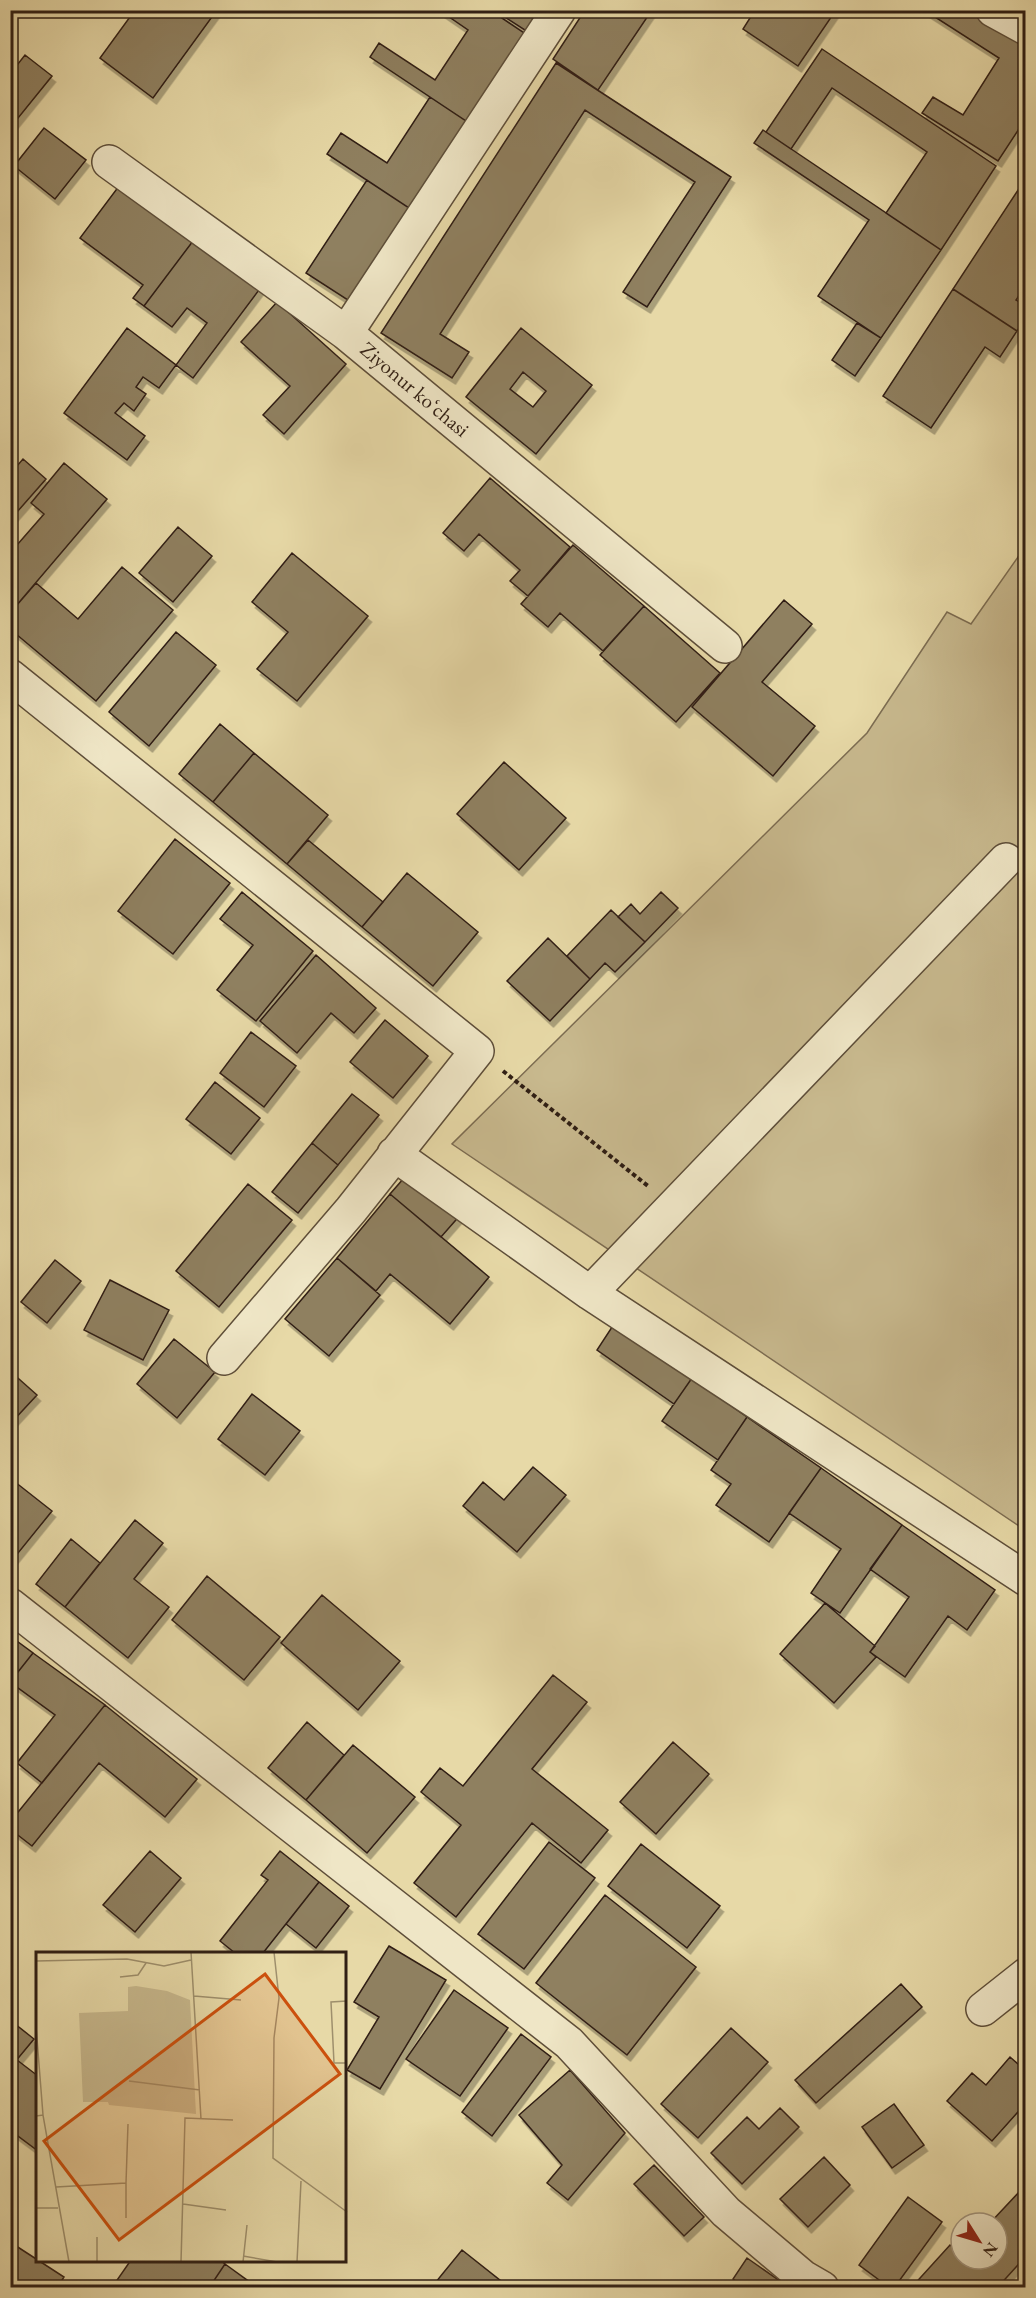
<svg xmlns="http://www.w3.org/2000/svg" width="1036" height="2298" font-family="'EB Garamond',serif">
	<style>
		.green { fill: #c8b98e; stroke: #7c6c51; stroke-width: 1.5 }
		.building { fill: #8f8060; stroke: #301f14; stroke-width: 1.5; fill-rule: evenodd; filter: url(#shadow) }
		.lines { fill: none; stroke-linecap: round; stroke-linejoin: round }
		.minor-casing { stroke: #5e4e39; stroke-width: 36 }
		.path { stroke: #301f14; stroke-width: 4; stroke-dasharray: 4.5 3; stroke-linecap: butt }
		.minor { stroke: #efe6c6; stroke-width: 33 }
		.labels { text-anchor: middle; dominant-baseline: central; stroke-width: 4.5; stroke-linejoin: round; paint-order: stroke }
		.street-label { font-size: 21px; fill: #301f14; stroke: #efe6c6 }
		.inset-road { fill: none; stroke: #9e8f6c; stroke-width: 1.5 }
		.view { fill: #cc500d; fill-opacity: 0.15; stroke: #cc500d; stroke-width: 3 }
		.inset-edge { fill: none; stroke: #301f14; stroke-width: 3 }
	</style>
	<defs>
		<filter id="shadow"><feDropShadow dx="3.5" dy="6" stdDeviation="0" flood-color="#0004"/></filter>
	</defs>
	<rect width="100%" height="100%" fill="#e7d9a7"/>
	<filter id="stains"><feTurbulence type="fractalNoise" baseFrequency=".00333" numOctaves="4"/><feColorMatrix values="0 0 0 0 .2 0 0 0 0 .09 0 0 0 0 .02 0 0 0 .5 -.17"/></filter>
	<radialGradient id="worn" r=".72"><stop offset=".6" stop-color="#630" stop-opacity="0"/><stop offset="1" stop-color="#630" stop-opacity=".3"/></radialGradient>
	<path class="green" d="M1025,547V1530L452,1144L867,733L947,612L971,624Z"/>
	<path class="building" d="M135,10H217L153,98L100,58Z
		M439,10H490L530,37L472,125L370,57L379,43L435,80L468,30Z
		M494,10H546L531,34Z
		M585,10H652L598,90L553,59Z
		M755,10H836L798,66L743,29Z
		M924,10H972L1026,44V118L998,161L922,113L933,97L963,115L999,58Z
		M822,49L996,166L941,250L886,213L927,152L832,88L791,149L766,132Z
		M25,55L52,76L10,128V74Z
		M556,63L731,177L647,307L623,292L695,182L585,110L440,334L469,352L452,378L381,333Z
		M430,97L472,125L415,212L327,154L341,133L387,163Z
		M44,128L86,160L55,199L14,166Z
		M763,130L941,250L881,338L818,296L869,220L754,143Z
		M367,180L415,212L354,304L306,273Z
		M1024,181L1026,285L1016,300L1026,306V318L1017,331L953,289Z
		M122,182L196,237L144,306L133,298L143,285L80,238Z
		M196,237L262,286L193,378L176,365L207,323L187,308L172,327L144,306Z
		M953,289L1017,331L1000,357L985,347L931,428L883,396Z
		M277,302L346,364L284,434L263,415L290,386L241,342Z
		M857,323L881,338L855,376L832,360Z
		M127,328L176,365L159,388L143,377L136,387L146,394L134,411L124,403L115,413L145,436L127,460L64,413Z
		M521,328L592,385L536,454L466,397ZM523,372L546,391L533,407L510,389Z
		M23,459L46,479L10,520V474Z
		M64,463L107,499L10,613V553L44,514L31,503Z
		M490,478L570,547L528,596L510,581L520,570L479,534L464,551L443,533Z
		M178,527L212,556L173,602L139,573Z
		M573,545L644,606L603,651L560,613L548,627L521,604Z
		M292,553L368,616L297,701L257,669L288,632L252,602Z
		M122,567L173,610L96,701L10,629V613L36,583L78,619Z
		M784,600L812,624L762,682L815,726L773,776L692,707Z
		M644,606L720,673L676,722L600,655Z
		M176,632L216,665L149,746L109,712Z
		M220,724L254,753L213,802L179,774Z
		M254,753L328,815L287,864L213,802Z
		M504,762L566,818L519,870L457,814Z
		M175,839L230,883L173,954L118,911Z
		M308,840L383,902L362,927L287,864Z
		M407,873L478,932L433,986L362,927Z
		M242,892L313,951L256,1021L217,990L253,945L220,919Z
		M661,892L678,908L645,942L618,917L631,904L640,914Z
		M611,910L645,942L615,972L605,963L590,979L567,956Z
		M548,938L590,979L550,1021L507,981Z
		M316,955L376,1008L354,1033L331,1013L297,1053L260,1021Z
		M385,1020L428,1056L393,1098L350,1062Z
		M251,1032L296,1066L264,1107L220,1073Z
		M215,1082L260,1118L231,1154L186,1119Z
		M352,1094L379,1115L338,1165L312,1143Z
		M312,1143L338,1165L298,1213L272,1192Z
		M411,1170L462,1213L441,1237L390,1194Z
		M248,1184L292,1220L219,1307L176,1271Z
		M390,1194L489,1277L450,1324L390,1274L376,1291L337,1258Z
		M337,1258L380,1295L329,1356L285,1319Z
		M55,1260L81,1281L47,1323L21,1302Z
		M110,1280L169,1310L143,1360L84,1330Z
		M614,1324L692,1378L674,1404L597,1350Z
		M174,1339L215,1372L177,1418L137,1384Z
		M10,1371L37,1395L10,1424Z
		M692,1378L747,1417L718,1460L662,1421Z
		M252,1394L300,1431L265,1475L218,1439Z
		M747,1417L821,1468L769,1542L716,1505L731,1484L711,1470Z
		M533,1467L566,1495L517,1552L463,1506L483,1482L504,1500Z
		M821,1468L902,1525L840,1613L811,1593L841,1549L789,1513Z
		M10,1478L52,1511L10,1563Z
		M135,1520L163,1543L134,1579L169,1607L128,1658L65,1607Z
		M902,1525L995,1590L967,1630L948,1616L905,1677L870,1652L909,1597L870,1569Z
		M71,1539L100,1563L65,1607L36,1584Z
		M207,1576L280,1637L244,1680L172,1620Z
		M322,1595L400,1661L358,1710L281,1643Z
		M825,1603L875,1646L870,1652L876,1657L834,1703L780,1654Z
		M10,1636L33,1653L10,1682Z
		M33,1653L105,1705L42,1783L17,1763L55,1715L10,1682Z
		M553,1675L587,1702L532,1769L608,1830L581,1863L532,1823L456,1917L414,1883L461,1825L421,1792L440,1768L463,1786Z
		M105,1705L197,1779L165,1817L99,1763L32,1846L10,1829V1822Z
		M307,1722L344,1755L306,1800L268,1768Z
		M673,1742L709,1774L656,1834L620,1802Z
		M353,1745L415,1797L367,1853L306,1800Z
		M549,1842L595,1878L524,1969L478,1934Z
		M641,1844L720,1906L687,1948L608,1886Z
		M150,1851L181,1878L135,1932L103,1905Z
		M280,1851L319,1882L263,1953H235L220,1941L268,1880L261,1875Z
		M319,1882L349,1906L316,1948L286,1924Z
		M605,1895L696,1967L627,2055L536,1983Z
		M389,1946L446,1980L380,2089L347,2070L379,2017L354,2002Z
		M901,1984L922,2007L816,2103L795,2080Z
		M454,1990L508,2028L460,2096L406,2059Z
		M10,2020L34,2039L10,2068Z
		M731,2028L768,2062L698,2138L661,2104Z
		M521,2034L551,2057L492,2136L462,2112Z
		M1010,2057L1026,2071V2103L992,2141L947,2101L972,2073L986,2085Z
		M17,2060L38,2076V2151L10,2130V2068Z
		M570,2070L625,2133L568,2200L547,2183L562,2165L519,2115Z
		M894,2104L924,2145L892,2168L862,2127Z
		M780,2108L799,2127L742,2184L711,2153L747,2117L759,2129Z
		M824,2157L850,2185L808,2227L780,2199Z
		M654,2165L704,2217L684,2236L634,2184Z
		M1019,2192L1026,2198V2256L997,2288H911L950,2245L961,2254V2259H997V2223H990Z
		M908,2197L942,2222L894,2288H890L859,2265Z
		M10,2242L64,2277L57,2288H10L15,2277L10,2274Z
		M462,2250L501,2281L496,2288H431Z
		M747,2258L790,2288H746L733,2279Z
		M131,2260H220L225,2264L209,2288H122L115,2283Z
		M225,2264L258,2288H209Z"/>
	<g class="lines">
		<g class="minor-casing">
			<path id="minor" d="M559,10L346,333L725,646
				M993,10L1026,28
				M109,162L346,333
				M10,676L477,1051L351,1210L224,1358
				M394,1154L590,1293L1026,1579
				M590,1293L1006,860
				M10,1605L569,2043L726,2212L803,2277L822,2288
				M983,2009L1026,1975"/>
		</g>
		<path class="path" d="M503,1071L648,1186"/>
		<use href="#minor" class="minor"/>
	</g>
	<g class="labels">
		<g class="street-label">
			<text transform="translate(415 389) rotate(40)">Ziyonur koʻchasi</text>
		</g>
	</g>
	<g transform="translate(36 1952)">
		<rect width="310" height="310" fill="#e7d9a7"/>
		<path d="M100,34L131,39L154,48L160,162L73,153L72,150H47L43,61L92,59V35Z" fill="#c8b98e"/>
		<path class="inset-road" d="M155,0L165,167M238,0L243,46L238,86L237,206L311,260M0,9L91,7L128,14L155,8M84,25L102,23L110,11M158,44L205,48M311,49L295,50L298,111H311M0,74L7,163M93,129L164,138M0,164L7,163L33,310M90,231V266M20,235L90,231L92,172M147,252L190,258M0,256H22M207,304L241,310M61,310V285M145,310L149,166L197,168M207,310L211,273M261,310L265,229"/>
		<path class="view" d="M229,22L304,122L83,288L8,189Z"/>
		<rect width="310" height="310" class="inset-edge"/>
	</g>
	<rect width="1036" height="2298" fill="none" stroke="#e7d9a7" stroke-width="36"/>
	<rect x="12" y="12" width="1012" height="2274" fill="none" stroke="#301f14" stroke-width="3"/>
	<rect x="18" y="18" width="1000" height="2262" fill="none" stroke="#301f14" stroke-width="1.5"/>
	<g transform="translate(979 2241) rotate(127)"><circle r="28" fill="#efe6c6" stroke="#a3967f" stroke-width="1.5"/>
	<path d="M0-4.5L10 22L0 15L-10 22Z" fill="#8f2418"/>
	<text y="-9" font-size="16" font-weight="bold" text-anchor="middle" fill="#301f14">N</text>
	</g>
	<rect width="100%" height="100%" filter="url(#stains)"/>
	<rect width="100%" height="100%" fill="url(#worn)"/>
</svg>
